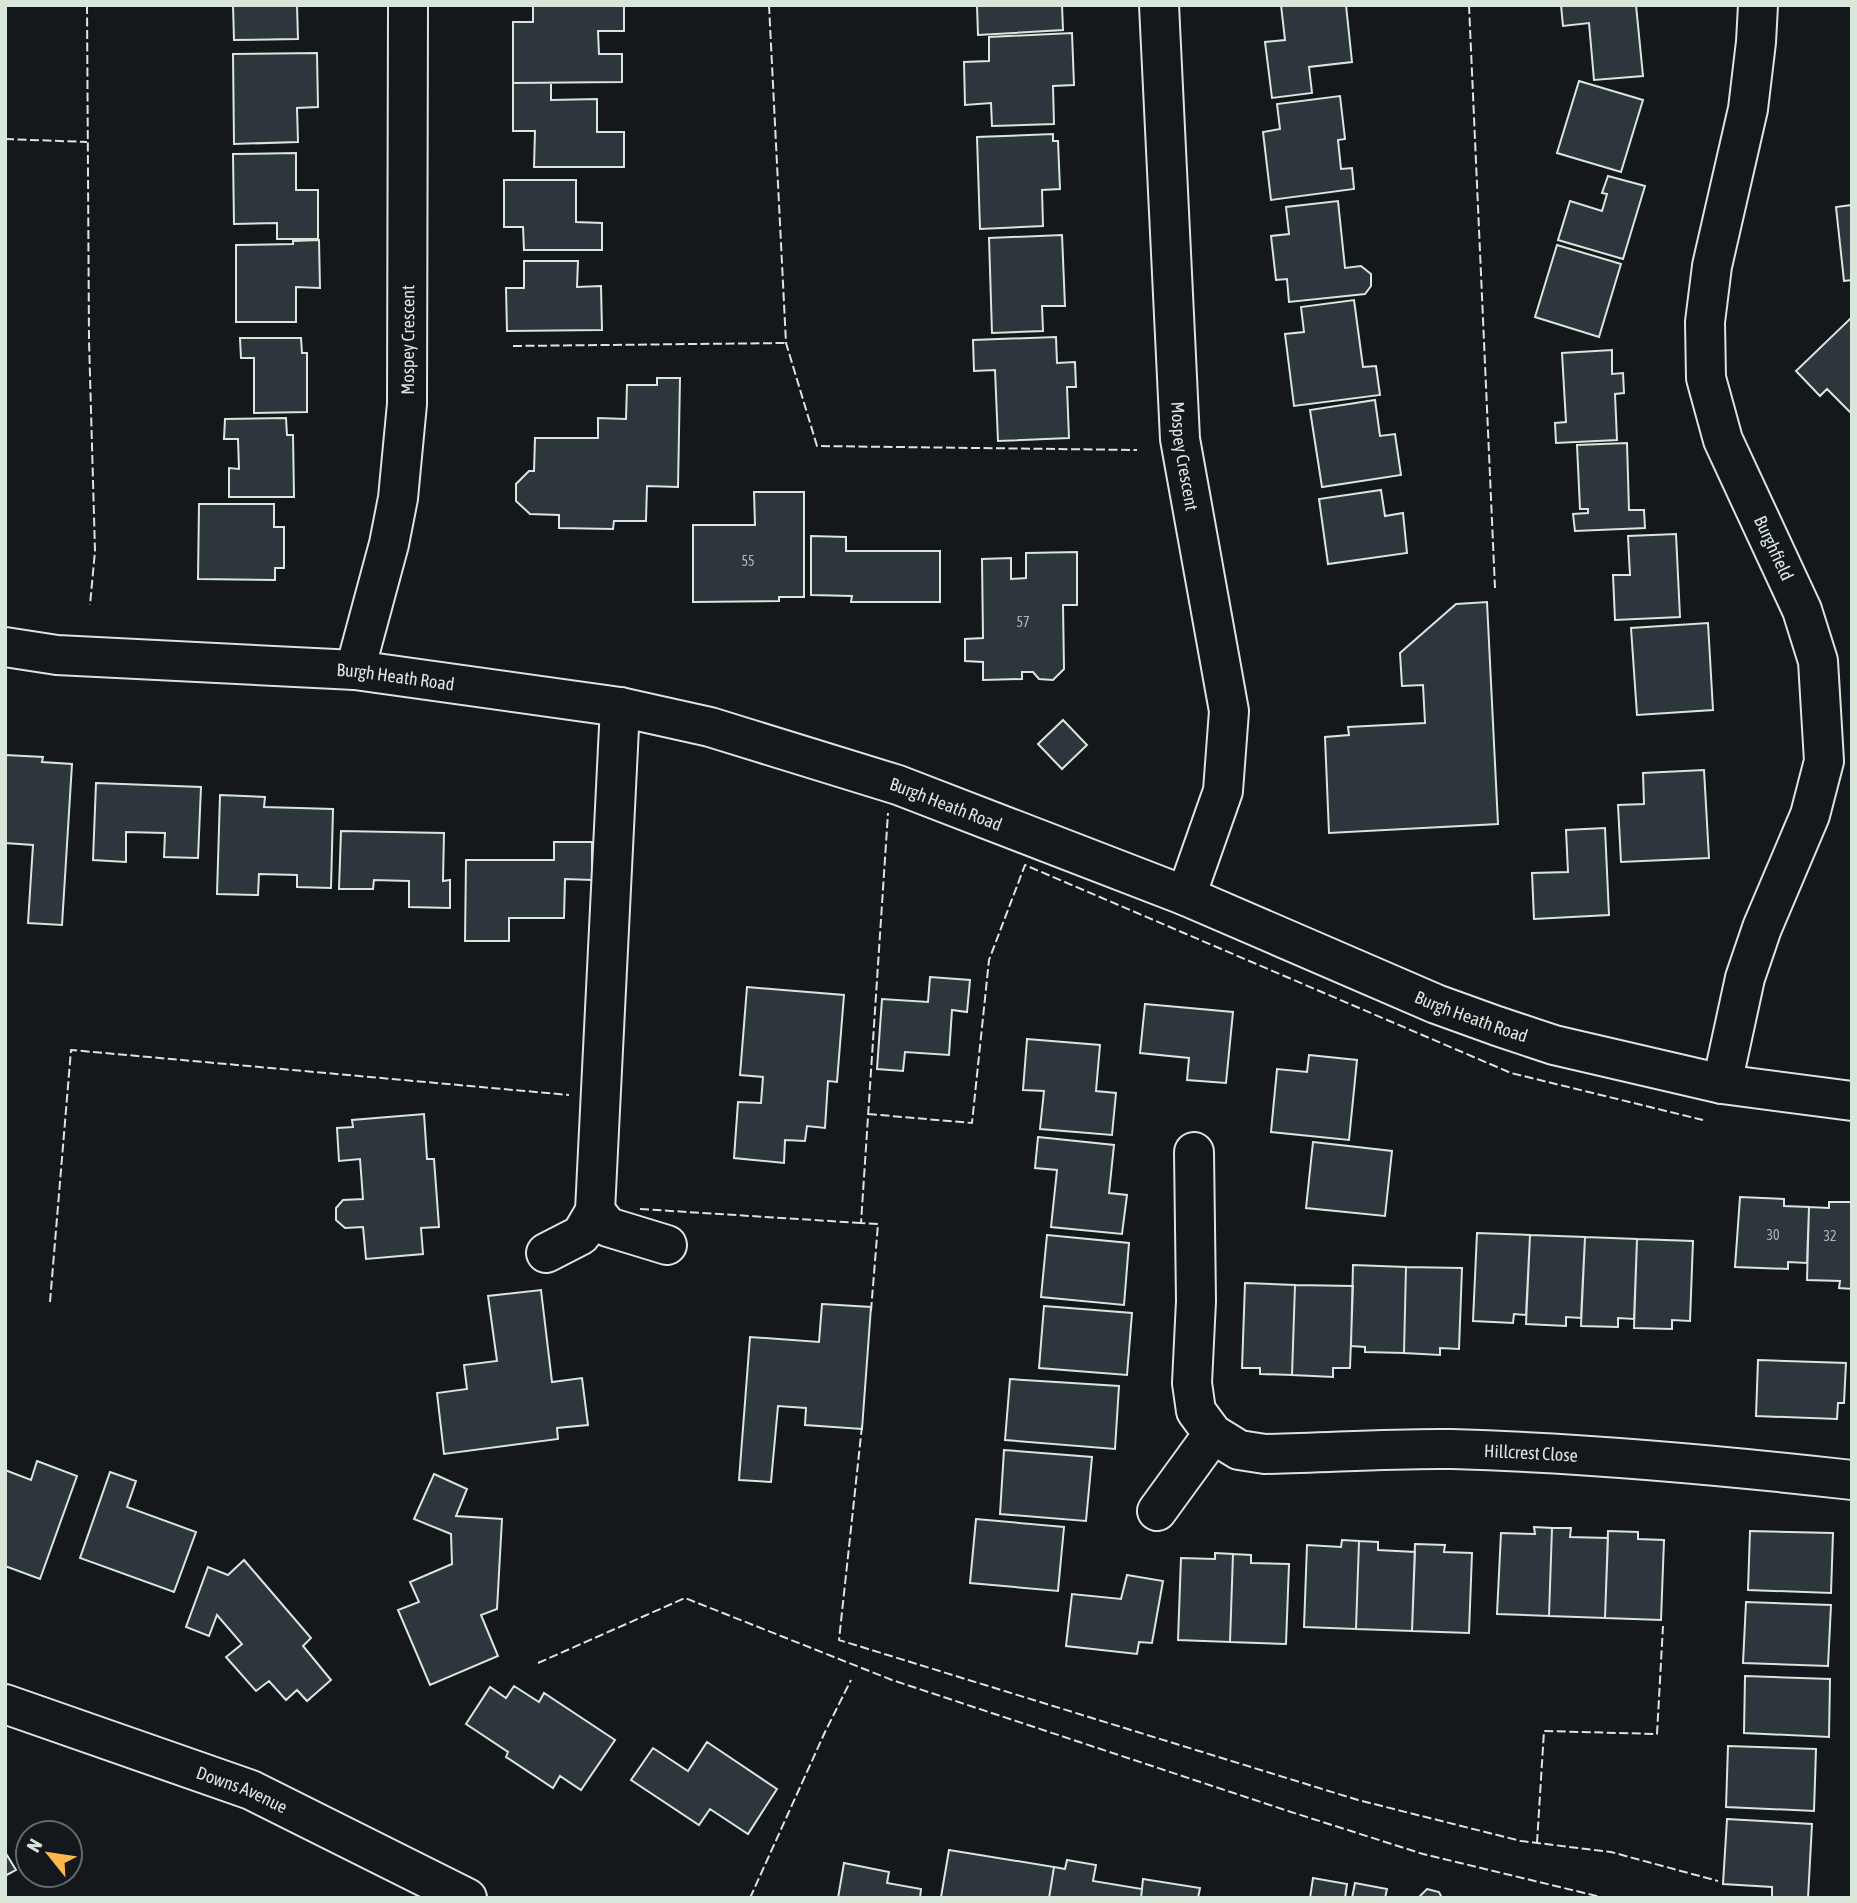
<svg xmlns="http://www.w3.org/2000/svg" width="1857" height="1903" font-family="'Asap Condensed',sans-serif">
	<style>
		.building { fill: #2c363c; stroke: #d8e6dc; stroke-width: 2 }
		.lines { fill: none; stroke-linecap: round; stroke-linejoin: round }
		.minor-casing { stroke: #d8e6dc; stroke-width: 42 }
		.major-casing { stroke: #d8e6dc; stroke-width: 42 }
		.minor { stroke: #14181c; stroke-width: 38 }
		.major { stroke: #14181c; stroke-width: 38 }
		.fence { stroke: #d8e6dc; stroke-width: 2; stroke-dasharray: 9 3.5; stroke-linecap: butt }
		.labels { text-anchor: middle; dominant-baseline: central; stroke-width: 5; stroke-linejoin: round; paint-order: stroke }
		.number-label { font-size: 14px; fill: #adbab4 }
		.street-label { font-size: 18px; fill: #d8e6dc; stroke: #14181c }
	</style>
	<rect width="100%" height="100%" fill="#14181c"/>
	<path class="building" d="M233,5H297L298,39L234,40Z
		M533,5H624V31H598L599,54H622V82L513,83V22H533Z
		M977,5H1062L1063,30L978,35Z
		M1281,5H1346L1352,62L1309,67L1312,93L1272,98L1265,42L1285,40Z
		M1561,5H1636L1643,76L1594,80L1589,23L1563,26Z
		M1072,33L1074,85L1053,86L1054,124L992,126L991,103L965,105L964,62L989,61V37Z
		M317,53L318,107L297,108L298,142L234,144L233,54Z
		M1579,81L1643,100L1621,172L1557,153Z
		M513,83H551V100L597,99V132H624V167H534L535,131H513Z
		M1340,96L1345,139L1338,140L1341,169L1352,168L1354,189L1271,200L1263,132L1280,129L1277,104Z
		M1053,134V141H1058L1060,189L1042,190L1043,226L980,229L977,137Z
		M296,153V190H318V239H277V223L234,224L233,154Z
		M1608,176L1645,186L1623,259L1558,240L1570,201L1602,211L1607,194L1602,193Z
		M504,180H576V222L602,223V250H524L523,227H504Z
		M1338,201L1345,268L1361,266L1371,274V286L1365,294L1289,302L1287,279L1276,280L1271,236L1289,234L1286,207Z
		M1852,205V280L1844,281L1836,207Z
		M1062,235L1065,306H1042L1043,331L992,333L989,238Z
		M319,240L320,288L296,287V322H236V245L293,244V241Z
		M1557,245L1621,264L1599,337L1535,317Z
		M524,261H578L577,287L601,286L602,330L507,331L506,288H524Z
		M1354,300L1363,367L1376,366L1380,395L1294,406L1285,334L1304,332L1301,307Z
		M1852,317V414L1827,389L1820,396L1796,371Z
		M1056,337L1057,363L1075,362L1076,387H1067L1069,438L998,441L995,370L974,371L973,340Z
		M240,338H301L302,353H307V412L254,413V358H241Z
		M1612,350V374L1623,373L1624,393L1615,394L1617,440L1556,443L1555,423L1566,422L1562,353Z
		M657,378H680L678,487L647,486L646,521H614L613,529L559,528V515L530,514L516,501V484L529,471H534L535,438H598V418L626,419L627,385H657Z
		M1375,400L1380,436L1395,434L1401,475L1322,487L1310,410Z
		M286,418L287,435H293L294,497H229V468L239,469L238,439H224L225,419Z
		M1627,443L1629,510H1644L1645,528L1575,531L1573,514L1588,513V509H1580L1577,445Z
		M1381,490L1385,516L1403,513L1407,553L1328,564L1319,499Z
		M754,492H804V597H779V601L693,602V525H755Z
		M199,504H274V527H284V568H275V580L198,579Z
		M1676,534L1680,617L1615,620L1613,575H1630L1628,536Z
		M811,536L846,537V551H940V602H851L852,596L811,595Z
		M1077,552V605H1063L1064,669L1053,680L1039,679L1033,672H1022V679L983,680V662L965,661V639L983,638L982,559L1011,558V579L1026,578V553Z
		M1487,602L1498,824L1329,833L1325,737L1349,735L1348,727L1425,723L1423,685L1402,686L1400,653L1456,604Z
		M1708,623L1713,710L1637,715L1631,628Z
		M1063,720L1087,745L1062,769L1038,744Z
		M5,755L43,757L42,762L72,764L62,925L28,923L33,845L5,843Z
		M1704,770L1709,858L1621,862L1618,805L1644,804L1643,773Z
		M96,783L201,787L198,858L164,857L165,833L126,832V862L93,860Z
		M220,795L265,797L264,807L333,809L331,888L297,887V875L259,874L258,895L217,894Z
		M1605,828L1609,915L1534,919L1532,873L1568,872L1566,830Z
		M341,831L444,833L443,881L450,880V908L409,907V881L374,880L373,889H339Z
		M554,842H592V880L565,879L564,918H509V941H465L466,860H554Z
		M930,977L970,980L967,1012L952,1010L949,1055L905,1052L903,1071L877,1069L882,999L928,1002Z
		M747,987L844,995L837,1082L828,1081L825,1128L807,1126L805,1141L785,1140L784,1163L734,1158L738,1102L761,1103L763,1077L740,1075Z
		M1145,1004L1233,1012L1226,1083L1187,1080L1189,1058L1140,1053Z
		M1027,1039L1100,1045L1096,1091L1116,1093L1112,1135L1040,1129L1044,1091L1023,1090Z
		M1309,1055L1357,1060L1349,1140L1271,1132L1277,1069L1307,1072Z
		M424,1114L427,1159H434L439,1227L421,1228L423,1254L366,1259L363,1227L345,1228L336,1220V1208L343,1200L363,1199L360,1159L339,1161L337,1128L353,1127L352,1120Z
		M1038,1137L1114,1145L1109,1193L1127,1195L1122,1234L1051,1227L1057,1170L1035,1168Z
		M1313,1142L1392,1151L1385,1216L1306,1208Z
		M1740,1197L1784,1199V1206L1809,1207L1807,1263L1788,1262V1269L1735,1267Z
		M1829,1202H1852V1289L1839,1288L1840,1281L1807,1280L1809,1207L1829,1208Z
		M1477,1233L1530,1235L1526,1315L1514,1314L1513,1323L1473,1321Z
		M1047,1235L1129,1243L1124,1305L1041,1297Z
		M1530,1235L1585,1237L1581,1318L1566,1317V1326L1526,1324Z
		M1585,1237L1637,1239L1634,1319L1618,1318V1327L1581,1326Z
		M1637,1239L1693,1241L1690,1321L1672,1320V1329L1634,1328Z
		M1353,1265L1406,1267L1404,1353L1365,1352V1347L1351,1346Z
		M1406,1267L1462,1268L1459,1349L1440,1348V1355L1404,1353Z
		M1245,1283L1295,1285L1292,1375L1260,1374V1368H1242Z
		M1295,1285L1353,1286L1350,1368H1333V1377L1292,1375Z
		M541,1290L552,1382L582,1378L588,1425L557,1428L558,1439L444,1454L437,1393L467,1389L464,1365L497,1361L488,1296Z
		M822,1304L871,1307L862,1429L805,1425L806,1408L778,1406L771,1482L739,1480L750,1337L819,1342Z
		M1044,1306L1132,1313L1127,1375L1039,1368Z
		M1758,1360L1846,1363L1844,1403H1838L1837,1419L1756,1416Z
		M1010,1379L1119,1386L1115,1449L1005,1440Z
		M1004,1450L1092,1457L1086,1521L1000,1514Z
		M37,1461L77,1476L40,1579L5,1566V1470L31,1480Z
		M110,1472L136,1481L127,1507L196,1532L174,1592L80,1558Z
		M434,1474L467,1489L456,1516L502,1519L497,1609L481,1615L498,1656L430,1685L398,1610L419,1602L410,1582L452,1564L451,1534L414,1519Z
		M976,1519L1064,1527L1058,1591L970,1583Z
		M1534,1527L1552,1528L1549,1616L1497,1614L1501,1533L1535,1534Z
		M1552,1528H1571L1570,1537L1608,1538L1605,1618L1549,1616Z
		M1608,1531L1638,1532V1539L1664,1540L1661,1620L1605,1618Z
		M1750,1531L1833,1533L1831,1593L1748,1590Z
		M1342,1540L1359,1541L1356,1629L1304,1627L1307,1545L1341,1547Z
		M1359,1541L1378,1542V1550L1415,1552L1412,1631L1356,1629Z
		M1415,1544L1445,1545L1444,1552L1472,1553L1469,1633L1412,1631Z
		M1215,1553L1233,1554L1230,1642L1178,1640L1181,1558L1215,1559Z
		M1233,1554L1251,1555V1563L1289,1564L1286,1644L1230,1642Z
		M244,1560L311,1638L303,1646L331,1680L307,1701L297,1690L286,1700L269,1681L256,1691L226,1657L242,1644L217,1615L209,1636L186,1627L208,1567L228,1575Z
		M1127,1575L1163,1581L1152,1643L1139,1642L1137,1654L1066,1646L1072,1594L1121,1599Z
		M1746,1602L1831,1605L1828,1666L1743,1663Z
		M1745,1676L1830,1679L1829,1737L1744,1733Z
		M514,1686L539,1702L544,1693L615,1740L581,1790L560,1776L553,1788L506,1757L508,1752L466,1724L490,1687L506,1698Z
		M707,1742L777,1789L748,1834L710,1809L699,1825L631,1780L653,1748L688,1771Z
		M1728,1746L1816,1749L1814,1811L1726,1807Z
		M1727,1819L1812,1824L1808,1898L1772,1897V1887L1723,1884Z
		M949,1850L1054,1867L1049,1898L941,1897Z
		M5,1852L16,1870L5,1876Z
		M1067,1860L1096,1865L1093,1881L1142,1889L1141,1898H1049L1054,1867L1065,1869Z
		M844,1863L889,1872L887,1883L921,1889L920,1898H838Z
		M1313,1878L1347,1884L1345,1898H1310Z
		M1143,1879L1200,1888L1198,1898H1141Z
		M1355,1883L1387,1889L1385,1898H1352Z
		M1427,1889L1439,1892L1442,1898H1418Z"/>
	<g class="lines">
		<g class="minor-casing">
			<g id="minor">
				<path id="s1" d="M1159,5L1180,439L1229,711L1223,791L1186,896"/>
				<path id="s2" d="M355,670L389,544L398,498L407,404L408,5"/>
				<path d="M1722,1084L1745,978L1762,928L1810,815L1824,761L1818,661L1802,610L1723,440L1706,378L1705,322L1712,266L1748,109L1756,42L1758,5"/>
				<path id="s3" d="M1194,1152L1196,1301L1192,1383L1196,1411L1213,1434L1239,1450L1265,1454C1327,1453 1390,1448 1452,1449C1586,1453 1719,1465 1852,1480"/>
				<path d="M595,1211L620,707"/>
				<path d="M546,1253L581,1235L595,1211L608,1227L667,1245"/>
				<path d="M1157,1511L1213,1434"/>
				<path id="s4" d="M5,1704L251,1790L467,1898"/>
			</g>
		</g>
		<g class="major-casing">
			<g id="major">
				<path id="s5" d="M5,647L57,655L355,670L620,707L710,727L898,785L1186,896L1436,1004L1497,1026L1554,1045L1722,1084L1852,1101"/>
			</g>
		</g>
		<use href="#minor" class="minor"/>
		<use href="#major" class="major"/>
		<path class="fence" d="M87,5L89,340L95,551L90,605
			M769,5L786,343L817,446L1137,450
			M1469,5L1495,588
			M5,139L87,142
			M513,346L786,343
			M868,1114L972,1123L989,960L1025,865L1511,1073L1703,1120
			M640,1209L861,1223
			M50,1302L71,1050L569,1095
			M871,1311L878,1224L861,1223L888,813
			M862,1426L839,1640L1358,1800L1521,1841L1611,1852L1718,1881
			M538,1663L685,1598L892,1680L1288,1811L1423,1854L1605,1898
			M1537,1843L1544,1731L1657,1734L1663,1626
			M750,1898L825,1732L851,1680"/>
	</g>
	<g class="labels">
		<g class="number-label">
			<text x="748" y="561">55</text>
			<text x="1023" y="622">57</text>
			<text x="1773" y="1235">30</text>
			<text x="1830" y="1236">32</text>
		</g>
		<g class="street-label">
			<text stroke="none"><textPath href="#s2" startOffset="336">Mospey Crescent</textPath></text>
			<text stroke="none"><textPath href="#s1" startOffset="452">Mospey Crescent</textPath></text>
			<text transform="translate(1774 548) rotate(65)">Burghfield</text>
			<text stroke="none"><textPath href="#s5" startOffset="392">Burgh Heath Road</textPath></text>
			<text stroke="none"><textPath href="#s5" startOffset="959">Burgh Heath Road</textPath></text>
			<text stroke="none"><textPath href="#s5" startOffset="1526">Burgh Heath Road</textPath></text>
			<text stroke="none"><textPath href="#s3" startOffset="611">Hillcrest Close</textPath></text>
			<text stroke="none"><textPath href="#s4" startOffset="252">Downs Avenue</textPath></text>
		</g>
	</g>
	<rect width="1857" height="1903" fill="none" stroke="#d8e6dc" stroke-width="14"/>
	<g transform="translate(49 1854) rotate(300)"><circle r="33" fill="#14181c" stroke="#626a69" stroke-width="2"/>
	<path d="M0-5L12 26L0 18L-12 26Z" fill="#ffb74d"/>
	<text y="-10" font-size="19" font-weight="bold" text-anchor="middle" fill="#d8e6dc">N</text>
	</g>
</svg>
